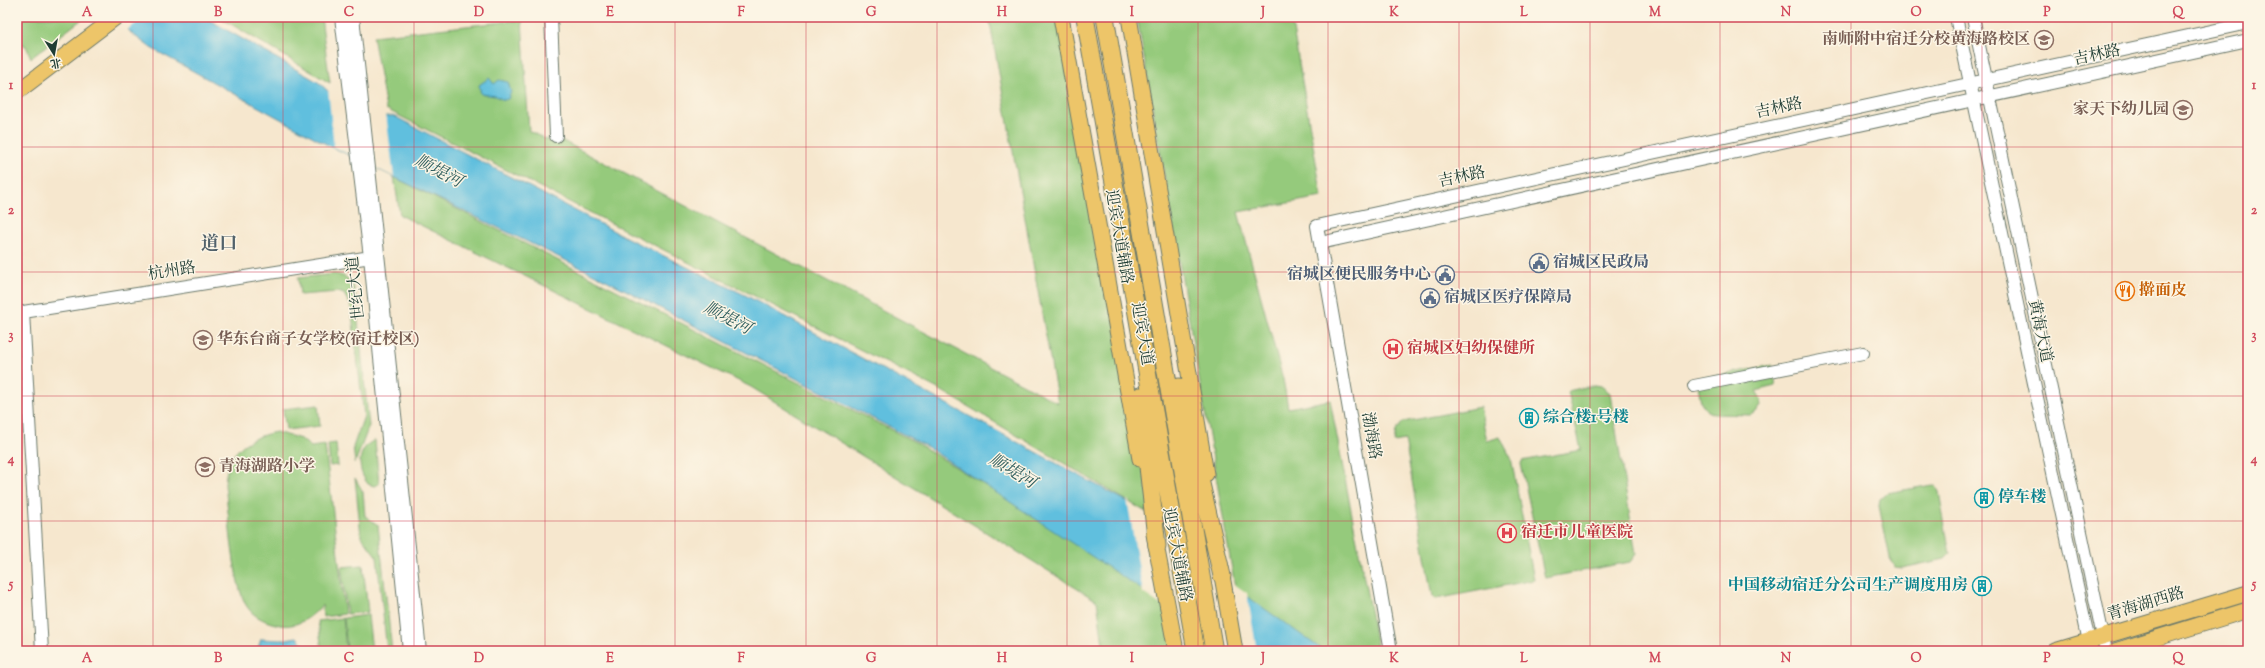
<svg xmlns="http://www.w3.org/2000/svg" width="2265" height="668" font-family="'Sorts Mill Goudy','Noto Serif SC',serif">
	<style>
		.green { fill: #95ca7b; stroke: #5a8458 }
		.water { fill: #60bfde; stroke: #407e89 }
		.pier { fill: #f6e7ce }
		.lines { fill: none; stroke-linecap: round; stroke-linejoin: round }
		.minor-casing { stroke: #6a786a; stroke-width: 14 }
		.major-casing { stroke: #6a786a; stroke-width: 17 }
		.highway-casing { stroke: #6a786a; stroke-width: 19 }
		.minor { stroke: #fff; stroke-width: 12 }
		.major { stroke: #edc569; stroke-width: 15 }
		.highway { stroke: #edc569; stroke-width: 17 }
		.grid { fill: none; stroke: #d1495b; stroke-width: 1; stroke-opacity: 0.55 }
		.labels { text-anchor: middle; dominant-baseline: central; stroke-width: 3; stroke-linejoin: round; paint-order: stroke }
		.education-label { font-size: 16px; font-weight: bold; fill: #785e54; stroke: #fcf5e5; text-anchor: end }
		.street-label { font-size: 16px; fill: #1f3d34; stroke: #fcf5e5 }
		.service-label { font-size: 16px; font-weight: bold; fill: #4e5e75; stroke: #fcf5e5; text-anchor: start }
		.food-label { font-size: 16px; font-weight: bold; fill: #c56008; stroke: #fcf5e5; text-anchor: start }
		.health-label { font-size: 16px; font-weight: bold; fill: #be3a42; stroke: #fcf5e5; text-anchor: start }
		.culture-label { font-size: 16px; font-weight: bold; fill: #0d838f; stroke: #fcf5e5; text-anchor: start }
		.water-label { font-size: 17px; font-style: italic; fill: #2f5e5e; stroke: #fcf5e5 }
		.quarter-label { font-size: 18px; font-weight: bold; fill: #52626b; stroke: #fcf5e5 }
		.neatline { fill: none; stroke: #d1495b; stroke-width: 1.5 }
		.grid-label { font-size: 13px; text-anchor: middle; font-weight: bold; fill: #d1495b }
	</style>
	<rect width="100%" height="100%" fill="#fcf5e5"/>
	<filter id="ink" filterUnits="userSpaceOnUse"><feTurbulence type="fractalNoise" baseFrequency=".025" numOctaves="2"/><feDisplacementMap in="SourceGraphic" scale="8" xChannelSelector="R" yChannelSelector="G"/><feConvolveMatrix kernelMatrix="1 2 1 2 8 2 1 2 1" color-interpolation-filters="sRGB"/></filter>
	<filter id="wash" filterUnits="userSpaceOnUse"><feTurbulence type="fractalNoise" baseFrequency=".012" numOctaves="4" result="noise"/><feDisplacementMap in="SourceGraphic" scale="16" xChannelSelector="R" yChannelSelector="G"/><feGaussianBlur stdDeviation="0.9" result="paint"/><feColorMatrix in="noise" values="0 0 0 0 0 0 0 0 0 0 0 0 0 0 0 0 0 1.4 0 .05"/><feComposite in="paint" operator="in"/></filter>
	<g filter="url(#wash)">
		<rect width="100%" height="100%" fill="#f6e7ce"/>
		<path class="green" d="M17,17H85L31,58L26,46L17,42Z
			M219,17H321L330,83Z
			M989,17H1058L1150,505L1146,512L942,391L386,109L373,36L522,20L529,131L549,141H563L1058,403Z
			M1137,17H1291L1322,197L1238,212L1283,379L1288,408L1330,400L1378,651H1246Z
			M394,177L917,443L1167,599L1176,651H1104L1097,601L751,387L400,215Z
			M334,274C348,276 352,280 355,294L369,426L355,463L353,447L364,416L351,306L344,294L338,292L300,295L298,278Z
			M1772,365L1776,386L1756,391L1761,399V405L1756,412L1750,415L1714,414L1707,411L1701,402L1697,380Z
			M1595,385L1601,386L1610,393L1636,554L1630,562L1545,578L1521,464L1522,461L1581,450L1568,391Z
			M318,405L320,426L286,430L283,409Z
			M1480,407L1487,441L1500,437L1511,458L1534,580L1436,599L1432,597L1405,440L1394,442L1396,431L1403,422Z
			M276,432L301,439L311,447L325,445L345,614L323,617L322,605C312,617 297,628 280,625C269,623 255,618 248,608C233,589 229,513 225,485C226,452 246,438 276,432Z
			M375,440L379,484L374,486L368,484C356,469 357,448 375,440Z
			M336,443L338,465L330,466L328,444Z
			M355,478L363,492L365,516L378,525L392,651H387L377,557L361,536Z
			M1932,485L1936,486L1939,492L1950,554L1945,559L1902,568L1896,567L1891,562L1879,506L1880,499L1887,493Z
			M363,565L368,612L347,614L341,567Z
			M368,615L372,651H347L344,618Z
			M343,618L346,651H322L318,621Z"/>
		<path class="water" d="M119,17H204L318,82L328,91L386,116H394L633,241L745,295L1128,502L1141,521L1324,651H1234L926,446L608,281L328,145L151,48L131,33Z
			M489,78L494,84L499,80L508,82L511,92L508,99L504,100L495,96L481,94L479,85Z
			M297,637L302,643V651H257L261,639L281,640Z"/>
		<path class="pier" d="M117,17H145L127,30Z
			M328,89L386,114L394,177L334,147Z
			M1127,499L1142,520L1247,593L1257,651H1230L1143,593Z"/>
	</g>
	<g filter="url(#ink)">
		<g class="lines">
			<g class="minor-casing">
				<path id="minor" d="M341,17L370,257L409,651
					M353,17L420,651
					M551,17L556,136
					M1956,17L2091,651
					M1973,17L2106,651
					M1320,243L2248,40
					M23,312L42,651
					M17,313L377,256
					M1694,386L1863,353
					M1391,651L1317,226L2248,23"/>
			</g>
			<g class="major-casing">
				<path id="major" d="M1061,17L1140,459
					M1129,17L1206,474
					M17,92L116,17
					M1154,534L1176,651
					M1220,564L1235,651
					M2055,651L2248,593
					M2115,651L2248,610"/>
			</g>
			<g class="highway-casing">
				<path id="highway" d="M1085,17L1196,651
					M1105,17L1214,651
					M1179,387L1222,576
					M1140,396L1157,546"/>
			</g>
			<use href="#minor" class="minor"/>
			<use href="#major" class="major"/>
			<use href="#highway" class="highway"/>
		</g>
	</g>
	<path class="grid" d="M153,17V651M283,17V651M414,17V651M545,17V651M675,17V651M806,17V651M937,17V651M1067,17V651M1198,17V651M1328,17V651M1459,17V651M1590,17V651M1720,17V651M1851,17V651M1982,17V651M2112,17V651M17,147H2248M17,272H2248M17,396H2248M17,521H2248"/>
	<defs>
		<g id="school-ring" transform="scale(1)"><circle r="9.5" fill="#fcf5e5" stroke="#8d6e63" stroke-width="1.5"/><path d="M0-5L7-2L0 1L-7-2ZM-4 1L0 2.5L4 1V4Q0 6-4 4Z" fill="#8d6e63"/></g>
		<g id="civic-ring" transform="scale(1)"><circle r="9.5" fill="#fcf5e5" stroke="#5c6f8a" stroke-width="1.5"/><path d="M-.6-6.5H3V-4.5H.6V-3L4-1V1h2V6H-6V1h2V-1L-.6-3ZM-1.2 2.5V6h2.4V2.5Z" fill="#5c6f8a"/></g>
		<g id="restaurant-ring" transform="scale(1)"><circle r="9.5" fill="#fcf5e5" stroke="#e8710a" stroke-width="1.5"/><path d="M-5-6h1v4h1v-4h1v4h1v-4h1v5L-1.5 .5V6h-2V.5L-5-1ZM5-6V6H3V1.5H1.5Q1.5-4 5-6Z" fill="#e8710a"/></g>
		<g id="hospital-ring" transform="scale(1)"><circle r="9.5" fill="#fcf5e5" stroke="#e0444e" stroke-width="1.5"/><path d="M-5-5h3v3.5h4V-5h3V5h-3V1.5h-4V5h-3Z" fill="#e0444e"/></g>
		<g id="building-ring" transform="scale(1)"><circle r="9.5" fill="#fcf5e5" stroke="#0f9aa8" stroke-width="1.5"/><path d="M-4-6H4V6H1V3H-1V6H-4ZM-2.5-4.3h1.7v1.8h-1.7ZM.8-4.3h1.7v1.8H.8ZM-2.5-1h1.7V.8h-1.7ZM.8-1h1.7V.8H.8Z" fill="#0f9aa8"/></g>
	</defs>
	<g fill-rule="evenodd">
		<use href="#school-ring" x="2044" y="40"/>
		<use href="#school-ring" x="2183" y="110"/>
		<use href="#civic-ring" x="1539" y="263"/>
		<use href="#civic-ring" x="1445" y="275"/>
		<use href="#restaurant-ring" x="2125" y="291"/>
		<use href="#civic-ring" x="1430" y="298"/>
		<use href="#school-ring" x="203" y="340"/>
		<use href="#hospital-ring" x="1393" y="349"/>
		<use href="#building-ring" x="1529" y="418"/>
		<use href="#school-ring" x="205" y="467"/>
		<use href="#building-ring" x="1984" y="498"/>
		<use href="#hospital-ring" x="1507" y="533"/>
		<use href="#building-ring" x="1982" y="586"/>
	</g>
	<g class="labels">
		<g class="education-label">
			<text x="2030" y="40">南师附中宿迁分校黄海路校区</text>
			<text x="2169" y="110">家天下幼儿园</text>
			<text x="217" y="340" text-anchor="start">华东台商子女学校(宿迁校区)</text>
			<text x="219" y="467" text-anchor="start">青海湖路小学</text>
		</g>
		<g class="street-label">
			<text transform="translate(2097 56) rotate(-12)">吉林路</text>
			<text transform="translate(1779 109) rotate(-12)">吉林路</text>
			<text transform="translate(1462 178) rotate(-12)">吉林路</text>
			<text transform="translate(1118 237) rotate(80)">迎宾大道辅路</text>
			<text transform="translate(172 272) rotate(-9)">杭州路</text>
			<text transform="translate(357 288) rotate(-96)">世纪大道</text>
			<text transform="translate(2039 331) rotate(78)">黄海大道</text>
			<text transform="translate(1141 334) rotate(80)">迎宾大道</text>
			<text transform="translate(1370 436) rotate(80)">渤海路</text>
			<text transform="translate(1176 555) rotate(79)">迎宾大道辅路</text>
			<text transform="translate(2146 605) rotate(-17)">青海湖西路</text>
		</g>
		<g class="service-label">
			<text x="1553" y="263">宿城区民政局</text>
			<text x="1431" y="275" text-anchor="end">宿城区便民服务中心</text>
			<text x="1444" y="298">宿城区医疗保障局</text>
		</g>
		<g class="food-label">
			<text x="2139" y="291">擀面皮</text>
		</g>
		<g class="health-label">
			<text x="1407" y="349">宿城区妇幼保健所</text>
			<text x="1521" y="533">宿迁市儿童医院</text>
		</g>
		<g class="culture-label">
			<text x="1543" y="418">综合楼1号楼</text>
			<text x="1998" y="498">停车楼</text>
			<text x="1968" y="586" text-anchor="end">中国移动宿迁分公司生产调度用房</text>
		</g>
		<g class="water-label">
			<text transform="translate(438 172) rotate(27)">顺堤河</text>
			<text transform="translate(727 319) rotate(27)">顺堤河</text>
			<text transform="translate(1012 472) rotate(31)">顺堤河</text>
		</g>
		<g class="quarter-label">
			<text x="219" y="245">道口</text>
		</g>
	</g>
	<rect width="2265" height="668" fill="none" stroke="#fcf5e5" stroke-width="44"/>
	<g transform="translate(54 54) rotate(169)" stroke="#fcf5e5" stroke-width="3" paint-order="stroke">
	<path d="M0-3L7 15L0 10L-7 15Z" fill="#1f3d34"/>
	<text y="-6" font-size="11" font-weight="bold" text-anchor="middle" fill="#1f3d34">北</text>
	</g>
	<rect x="22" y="22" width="2221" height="624" class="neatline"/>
	<g class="grid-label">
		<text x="87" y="16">A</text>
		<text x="218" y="16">B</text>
		<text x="349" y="16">C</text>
		<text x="479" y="16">D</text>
		<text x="610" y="16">E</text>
		<text x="741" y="16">F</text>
		<text x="871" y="16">G</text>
		<text x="1002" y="16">H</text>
		<text x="1132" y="16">I</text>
		<text x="1263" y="16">J</text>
		<text x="1394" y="16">K</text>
		<text x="1524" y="16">L</text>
		<text x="1655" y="16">M</text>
		<text x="1786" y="16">N</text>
		<text x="1916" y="16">O</text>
		<text x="2047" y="16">P</text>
		<text x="2178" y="16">Q</text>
		<text x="11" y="89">1</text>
		<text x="2254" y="89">1</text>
		<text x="11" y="214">2</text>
		<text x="2254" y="214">2</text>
		<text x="11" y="339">3</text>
		<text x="2254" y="339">3</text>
		<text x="11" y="463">4</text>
		<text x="2254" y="463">4</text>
		<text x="11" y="588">5</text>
		<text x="2254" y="588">5</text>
		<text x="87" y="662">A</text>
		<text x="218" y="662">B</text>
		<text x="349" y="662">C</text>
		<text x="479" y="662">D</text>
		<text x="610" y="662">E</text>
		<text x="741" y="662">F</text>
		<text x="871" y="662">G</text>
		<text x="1002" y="662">H</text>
		<text x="1132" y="662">I</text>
		<text x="1263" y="662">J</text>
		<text x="1394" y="662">K</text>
		<text x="1524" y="662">L</text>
		<text x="1655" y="662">M</text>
		<text x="1786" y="662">N</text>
		<text x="1916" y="662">O</text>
		<text x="2047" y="662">P</text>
		<text x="2178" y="662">Q</text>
	</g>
</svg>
